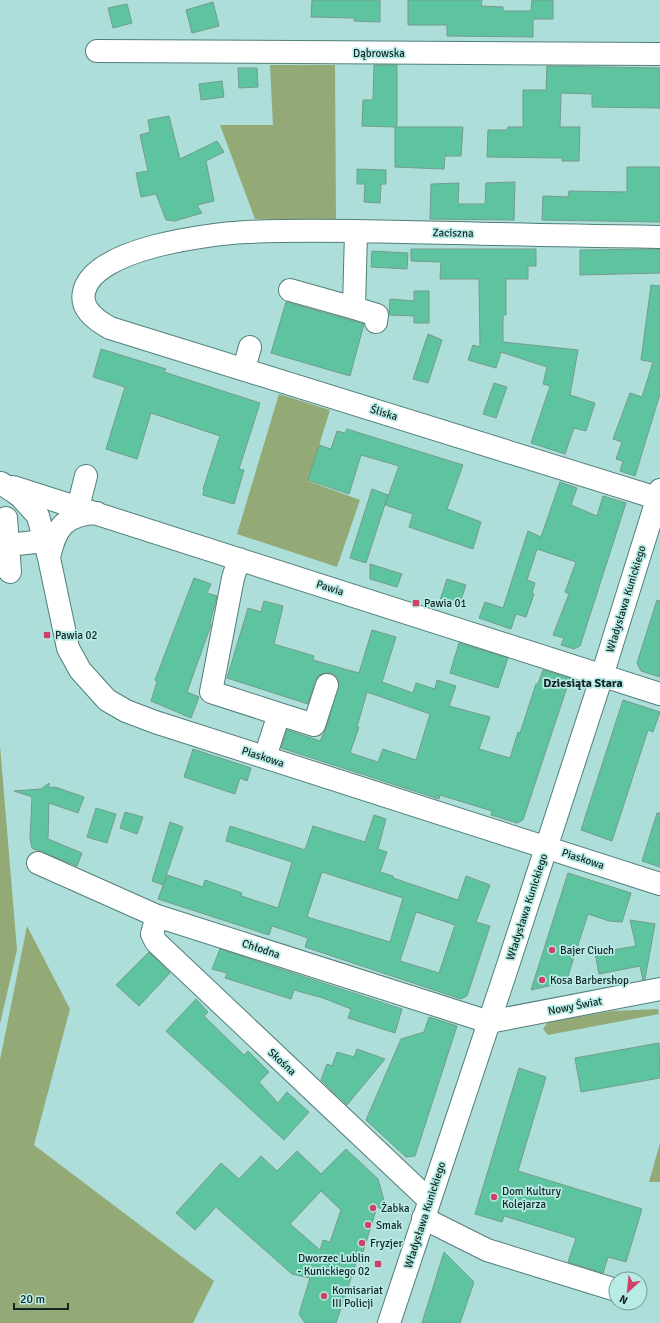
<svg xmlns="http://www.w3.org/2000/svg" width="660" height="1323" font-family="Signika,sans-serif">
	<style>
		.green { fill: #93aa77 }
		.building { fill: #5ec4a0; stroke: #739c8c; fill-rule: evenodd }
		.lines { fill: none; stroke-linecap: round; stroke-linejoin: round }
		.minor-casing { stroke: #507f7b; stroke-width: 24 }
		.major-casing { stroke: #507f7b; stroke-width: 24 }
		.minor { stroke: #fff; stroke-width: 22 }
		.major { stroke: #fff; stroke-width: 22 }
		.poi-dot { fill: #d04168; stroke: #b9ebe6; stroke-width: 1.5 }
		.labels { text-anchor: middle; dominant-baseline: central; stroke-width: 3.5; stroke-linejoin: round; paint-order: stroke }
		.street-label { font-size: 11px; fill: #122624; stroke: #b9ebe6 }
		.poi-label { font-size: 11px; fill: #122624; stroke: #b9ebe6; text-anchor: start }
		.neighbourhood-label { font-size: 12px; font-weight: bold; fill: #122624; stroke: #b9ebe6 }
	</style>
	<rect width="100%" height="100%" fill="#added9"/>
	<path class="green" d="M270,65H335L336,219H255L220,125H273Z
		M279,394L330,410L308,481L360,500L337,567L237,534Z
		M0,745L17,950L0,1024Z
		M27,926L70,1009L34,1145L214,1281L193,1323H0V1060Z
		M658,1009L659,1014L548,1035L543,1029L548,1022L612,1011Z
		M660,1143V1182H649Z"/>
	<path class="building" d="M312,0H380V22L354,21V18L311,17Z
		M408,0H482L481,6L503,7V11H531L532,0H553V19H533V37L447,36V25H408Z
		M213,2L219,26L192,33L186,10Z
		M127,4L132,23L113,28L108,8Z
		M374,65H397V127H463L461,156H445L444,169L395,167V127L362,126L363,100H373Z
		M547,66L660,68V108L592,107V94L561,93L560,127H580L579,161H562V158L487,157L488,130H507L508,127H523V90H546Z
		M238,68H257L258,87L239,88Z
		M222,81L224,97L201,100L199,84Z
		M169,116L180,159L217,141L224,152L206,161L214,201L197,205L202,213L175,221L166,220L156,194L141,197L136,173L148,171L140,135L150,132L148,120Z
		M627,167H660V222L542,220L543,196L568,197L569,191L627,192Z
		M357,169L386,170V184H381L380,203L364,202L365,184H357Z
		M515,182L514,220L430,219L431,184L459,183L458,204H485L486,183Z
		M411,249H536V266H528V279H506V315H503V342L578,350L570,395L595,403L586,431L574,428L565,454L531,443L550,386L543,384L547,367L501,352L496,368L468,360L473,345L480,347L479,279H440L441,262L411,261Z
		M660,249V273L580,275V250Z
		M372,251L408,253L407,269L371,267Z
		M651,285L660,286V394L635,476L620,471L623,461L616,459L622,442L613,439L630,393L642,397L653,362L641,360Z
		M414,291H429V323H414V316L389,315L390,299L414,301Z
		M286,302L364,324L350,376L271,353Z
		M428,334L442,340L428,383L413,379Z
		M101,349L166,369L164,372L260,403L239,469L244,470L234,504L203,495L204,490L203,489L220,436L151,413L137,459L106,449L125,387L93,377Z
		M494,383L507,387L496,418L483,414Z
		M347,429L463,465L447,509L481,522L473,549L409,527L413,514L385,505L399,466L361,455L349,494L308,480L319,445L331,449L337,431L345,433Z
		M560,482L577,488L571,505L597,516L603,496L626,503L580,646L574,649L561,645L564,638L553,635L569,594L565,592L576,562L537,549L527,580L535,583L532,593L534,594L526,617L516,614L511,629L479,618L485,602L503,608L528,531L541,537Z
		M372,489L388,495L366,563L350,558Z
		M370,564L402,574L397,587L370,579Z
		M194,578L211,584L207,593L217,596L210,623L211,625L187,692L199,697L191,718L151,701L157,682L155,680Z
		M447,579L466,585L459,606L440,600Z
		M657,600L660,601V677L641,671L637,663Z
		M264,601L283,606L274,644L314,656L313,660L348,670L359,673L372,630L396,637L382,682L413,693L416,683L435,689L437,680L456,686L449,706L490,717L479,749L510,758L518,732L520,733L536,684H538L543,670L570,678L523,820L517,823L491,815L492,811L440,795L439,799L281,748L287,730L320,741L326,729L339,683L337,677L331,673H325L319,675L315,681L308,704L227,678L248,608L261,612ZM367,692L430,714L416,760L383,749L378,762L350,753L359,727H357Z
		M459,643L508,658L498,688L450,673Z
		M623,700L660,712L653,732L648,730L612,841L581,830Z
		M193,749L251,768L247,781L240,778L235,794L184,777Z
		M49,783V788L55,787L84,797L78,813L49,803L48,839L82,853L77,866L32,848L30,838L32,797L14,791L41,789Z
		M96,808L116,814L107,843L87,837Z
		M125,812L143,817L137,834L120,828Z
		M657,813H660V867L642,861Z
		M374,815L386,819L378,849L387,852L380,872L393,876V878L458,900L466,876L490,885L476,922L490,926L467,996L461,999L305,947L308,938L272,926L269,935L158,899L167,875L203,887L205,880L242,893L241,896L278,908L292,862L226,841L230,826L305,850L313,826L365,842ZM322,872L403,898L390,942L307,917ZM416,912L455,925L439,973L400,961Z
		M170,822L183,827L163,885L152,881Z
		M568,873L631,893L622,922L609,921L588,914L566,982L531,990Z
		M630,920L655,924L645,979L643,980L640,966L599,974L595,953L636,946Z
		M220,949L402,1009L395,1033L348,1018L351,1009L323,998L294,990L291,999L225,978L227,973L212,969Z
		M149,952L170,973L139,1006L116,985Z
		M196,999L208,1012L204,1016L244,1055L248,1051L269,1072L259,1082L278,1103L287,1092L309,1112L284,1140L166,1031Z
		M429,1017L457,1026L415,1156L406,1157L366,1120L401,1039L424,1032Z
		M659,1043L660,1078L581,1092L575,1058Z
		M357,1049L385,1059L347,1105L321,1080L327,1064L332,1066L337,1052L354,1057Z
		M519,1068L546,1077L518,1171L642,1209L626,1262L608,1257L603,1273L568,1262L576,1238L504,1216L502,1222L475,1214Z
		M346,1149L378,1179L387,1211L377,1207L363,1252L360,1251L336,1323H305L299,1314L310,1278L292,1274L216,1207L195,1230L176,1213L221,1163L239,1179L261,1156L277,1171L297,1151L321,1174ZM321,1191L341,1210L330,1242L323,1240L320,1250L290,1224Z
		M444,1252L474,1282L460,1323H422Z"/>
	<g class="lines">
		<g class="minor-casing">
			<path id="minor" d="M97,51L660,54
				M660,237C592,236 524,235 456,233C387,232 316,229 246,232C209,234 93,248 84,292C80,309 97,321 110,328L660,499
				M290,290L354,308L356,232
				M354,308L377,315L376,322
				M244,369L250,347
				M1,483L20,496L38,516L49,558L68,648L80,670L107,700L126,711L155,722L660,884
				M13,487L660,694
				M78,507L86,476
				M6,518L10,572
				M8,545L44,541
				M49,558C55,528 65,514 97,513
				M239,559L233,578L211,692L279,714L265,757
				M279,714L314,725L327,685
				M38,863L157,916L489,1022L660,989
				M157,916L152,934L156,942L429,1200
				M423,1218L487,1250L616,1290"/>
		</g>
		<g class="major-casing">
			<path id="major" d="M389,1323L509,962L602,676L660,490"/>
		</g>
		<use href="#minor" class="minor"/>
		<use href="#major" class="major"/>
	</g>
	<g class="poi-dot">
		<rect x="412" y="599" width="8" height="8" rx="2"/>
		<rect x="43" y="631" width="8" height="8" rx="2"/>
		<circle cx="552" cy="950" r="4"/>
		<circle cx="542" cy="980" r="4"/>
		<circle cx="494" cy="1197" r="4"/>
		<circle cx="373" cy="1208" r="4"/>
		<circle cx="368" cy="1225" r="4"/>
		<circle cx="362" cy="1243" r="4"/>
		<rect x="374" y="1260" width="8" height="8" rx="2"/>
		<circle cx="324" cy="1296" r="4"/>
	</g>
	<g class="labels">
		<g class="street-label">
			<text x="379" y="53">Dąbrowska</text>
			<text transform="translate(453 233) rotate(1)">Zaciszna</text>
			<text transform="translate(384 413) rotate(17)">Śliska</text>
			<text transform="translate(330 588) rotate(18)">Pawia</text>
			<text transform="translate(626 599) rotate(-73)">Władysława Kunickiego</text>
			<text transform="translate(263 757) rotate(18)">Piaskowa</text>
			<text transform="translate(583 859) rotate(18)">Piaskowa</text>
			<text transform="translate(527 907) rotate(-72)">Władysława Kunickiego</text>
			<text transform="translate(261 949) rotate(18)">Chłodna</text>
			<text transform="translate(575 1006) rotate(-11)">Nowy Świat</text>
			<text transform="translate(282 1062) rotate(43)">Skośna</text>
			<text transform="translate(425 1215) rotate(-72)">Władysława Kunickiego</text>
		</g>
		<g class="poi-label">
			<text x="424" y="603">Pawia 01</text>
			<text x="55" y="635">Pawia 02</text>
			<text x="560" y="950">Bajer Ciuch</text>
			<text x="550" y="980">Kosa Barbershop</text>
			<text x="502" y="1191">Dom Kultury<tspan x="502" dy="13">Kolejarza</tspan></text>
			<text x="381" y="1208">Żabka</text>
			<text x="376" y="1225">Smak</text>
			<text x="370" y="1243">Fryzjer</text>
			<text x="370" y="1258" text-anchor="end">Dworzec Lublin<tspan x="370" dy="13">- Kunickiego 02</tspan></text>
			<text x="332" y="1290">Komisariat<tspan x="332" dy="13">III Policji</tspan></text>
		</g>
		<g class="neighbourhood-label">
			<text x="583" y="683">Dziesiąta Stara</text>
		</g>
	</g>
	<g transform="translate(628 1291) rotate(207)"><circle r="19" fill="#b9ebe6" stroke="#769c98"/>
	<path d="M0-3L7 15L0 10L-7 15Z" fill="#d04168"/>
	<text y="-6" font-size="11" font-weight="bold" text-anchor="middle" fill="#122624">N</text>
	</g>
	<path d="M14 1303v6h54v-6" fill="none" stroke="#122624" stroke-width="2"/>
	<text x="20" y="1303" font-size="12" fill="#122624" stroke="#b9ebe6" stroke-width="3" paint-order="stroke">20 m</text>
</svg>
